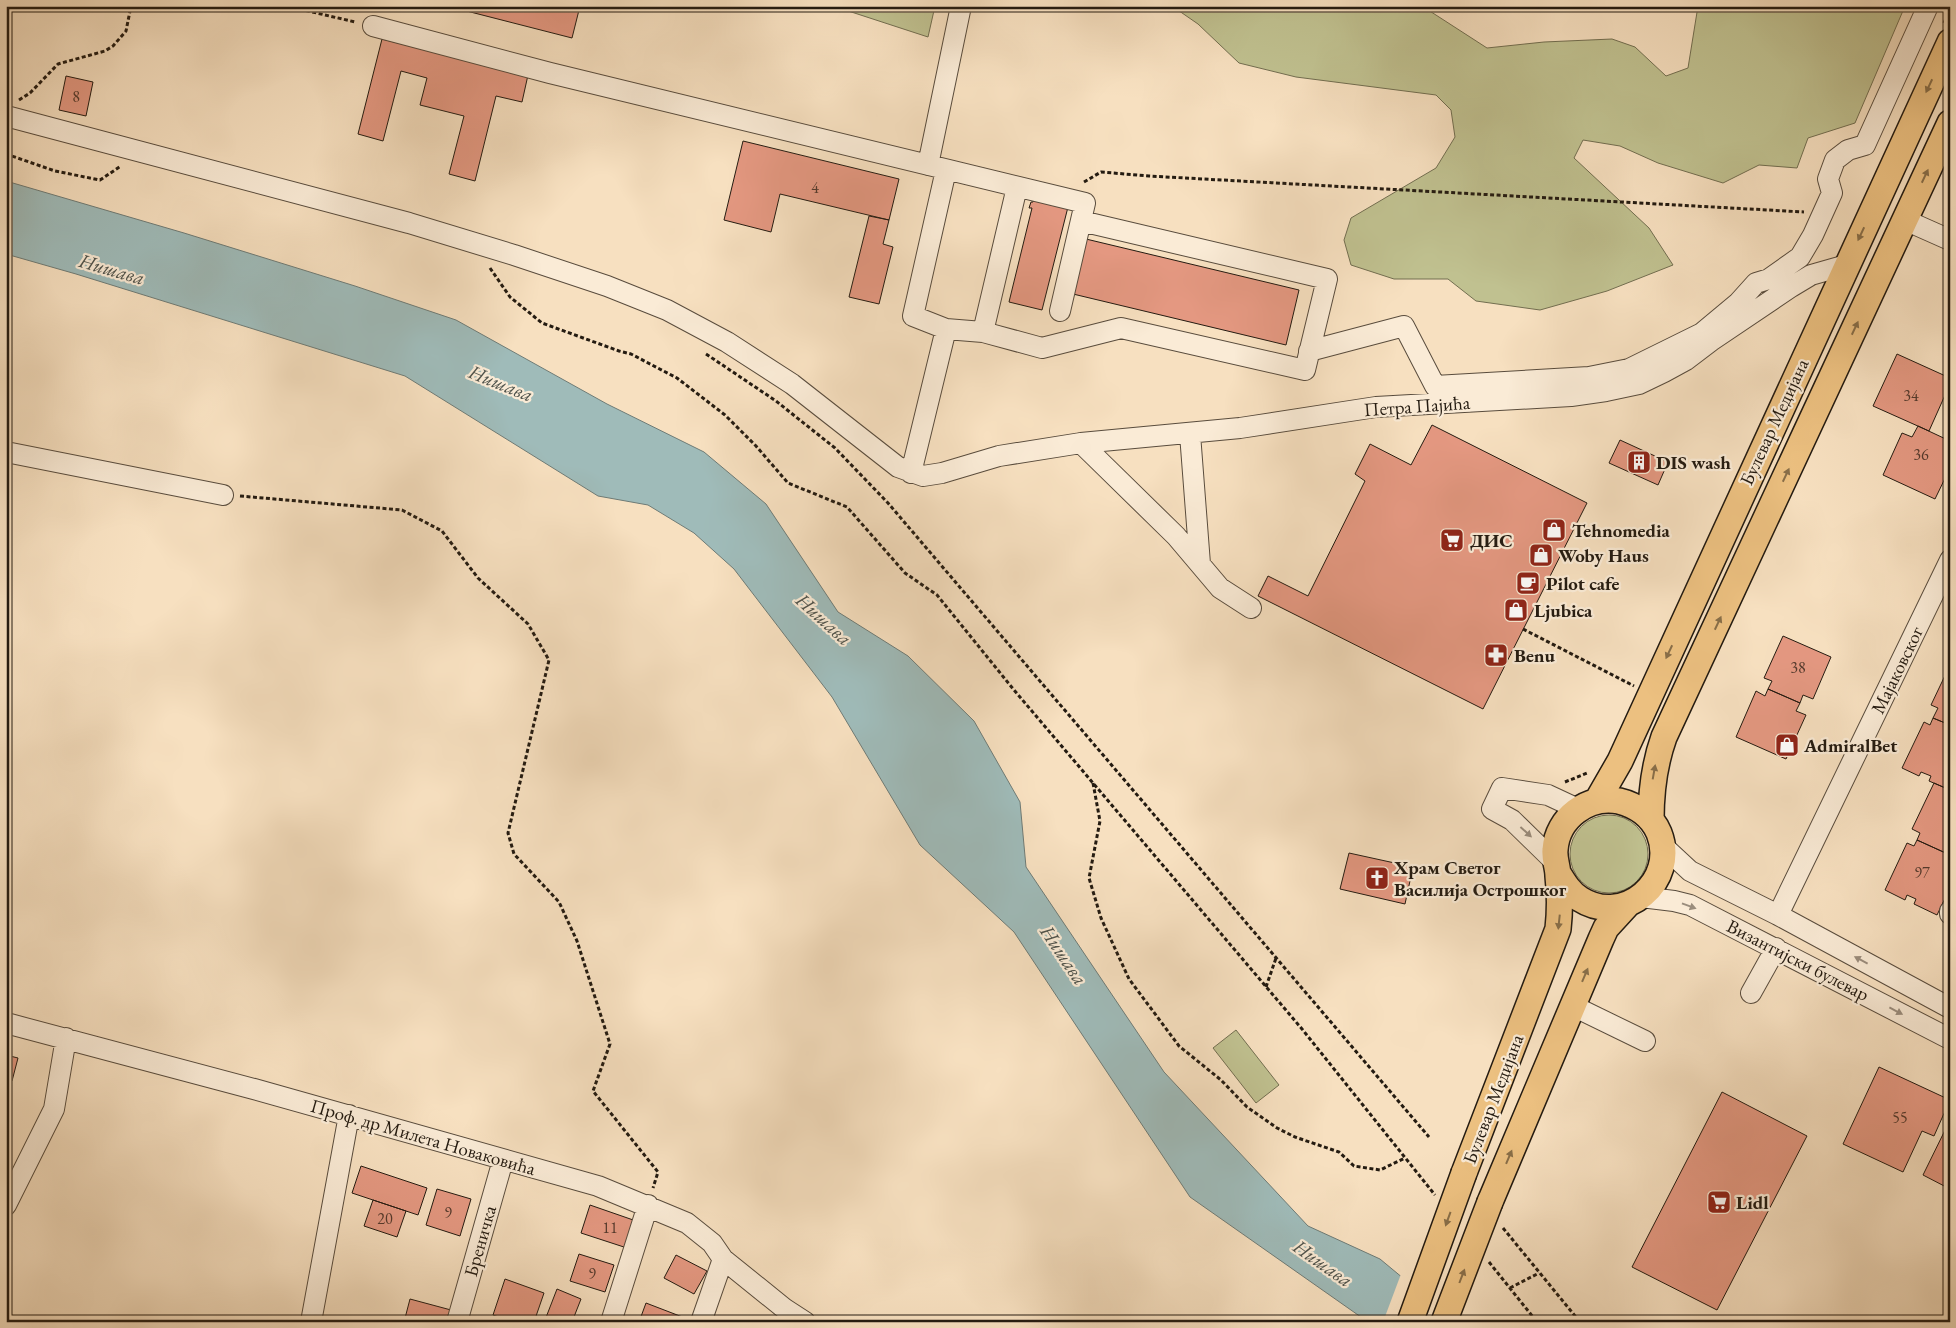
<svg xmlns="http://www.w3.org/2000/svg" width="1956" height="1328" font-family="'EB Garamond',serif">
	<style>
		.green { fill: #c0c190; stroke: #726e50 }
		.water { fill: #9fbbb9; stroke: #6e7b76 }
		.pier { fill: #f7e0c0 }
		.building { fill: #e49881; stroke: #241b11 }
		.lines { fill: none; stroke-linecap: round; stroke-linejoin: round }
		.minor-casing { stroke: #594c3d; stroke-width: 22 }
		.major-casing { stroke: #241b11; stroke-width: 28 }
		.path { stroke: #241b11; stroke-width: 3; stroke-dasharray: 4 2.5; stroke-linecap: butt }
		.minor { stroke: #faebd6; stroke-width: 20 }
		.major { stroke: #ecc080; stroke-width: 25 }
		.major-bridge-casing { stroke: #241b11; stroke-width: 28; stroke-linecap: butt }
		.major-bridge { stroke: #ecc080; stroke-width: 25 }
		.oneway { fill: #886e48 }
		.oneway2 { fill: #9a8d7d }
		.labels { text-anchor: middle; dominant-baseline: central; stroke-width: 4.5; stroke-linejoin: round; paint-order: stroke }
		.number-label { font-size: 16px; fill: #543a2d }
		.street-label { font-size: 19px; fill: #241b11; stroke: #faebd6 }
		.poi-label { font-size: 19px; font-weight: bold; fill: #241b11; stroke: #faebd6; text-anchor: start }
		.water-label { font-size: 20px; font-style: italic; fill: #4f534c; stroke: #faebd6 }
	</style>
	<rect width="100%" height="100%" fill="#f7e0c0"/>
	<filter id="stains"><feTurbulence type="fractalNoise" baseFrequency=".004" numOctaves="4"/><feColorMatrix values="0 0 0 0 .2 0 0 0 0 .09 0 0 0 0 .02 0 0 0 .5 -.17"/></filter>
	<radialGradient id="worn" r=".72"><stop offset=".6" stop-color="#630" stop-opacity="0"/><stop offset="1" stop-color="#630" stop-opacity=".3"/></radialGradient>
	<path class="green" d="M833,6H935L928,37Z
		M1172,6H1422L1487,48L1544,42L1612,39L1635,47L1666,76L1688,68L1698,6H1905L1855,123L1808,138L1797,168L1759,165L1723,183L1658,163L1620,146L1583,140L1574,158L1649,228L1673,265L1607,291L1540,310L1476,301L1448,279H1394L1351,265L1344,240L1351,218L1436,168L1455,137L1451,110L1436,95L1296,77L1239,63L1198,24Z
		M1570 854a39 39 0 1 1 78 0a39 39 0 1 1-78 0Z
		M1236,1030L1279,1085L1256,1103L1213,1048Z"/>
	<path class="water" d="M6,181L184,233L355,286L456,320L607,404L704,452L766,504L838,612L908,656L974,721L1020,802L1026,867L1164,1072L1308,1226L1380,1259L1456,1322H1368L1190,1197L1014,932L920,845L832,697L734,569L694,533L648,505L598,496L405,376L76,274L6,254Z"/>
	<path class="pier" d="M1401,1274L1458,1320V1322H1383Z"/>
	<path class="building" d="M447,6H580L572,38Z
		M382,39L528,75L522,102L496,96L475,181L449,174L464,116L420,105L427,78L401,71L383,141L358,134Z
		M66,76L93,82L86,116L59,110Z
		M743,141L899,179L889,220L780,194L771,232L724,220Z
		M1035,195L1069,203L1042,310L1009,302L1032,208H1029L1031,202H1033Z
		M869,216L889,220L883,244L893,247L879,304L849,297Z
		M1086,239L1299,290L1286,345L1073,294Z
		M1897,354L1950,378V384L1929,431L1873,406Z
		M1432,425L1587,503L1483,709L1258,596L1268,576L1308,596L1365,481L1355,474L1370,444L1411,465Z
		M1918,426L1950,441V468L1935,499L1883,475L1902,433L1912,437Z
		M1620,440L1668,462L1658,485L1609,463Z
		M1783,636L1831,657L1813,699L1803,695L1800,703L1768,689L1772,681L1764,678Z
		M1950,665V725L1933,718L1938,708L1931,705Z
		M1768,689L1800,703L1796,711L1806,715L1786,759L1736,737L1756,691L1765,696Z
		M1933,718L1950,725V790L1929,781L1931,776L1921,772L1919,776L1902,768L1924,722L1930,725Z
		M1934,783L1950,790V855L1917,840L1920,833L1912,829Z
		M1917,840L1950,855V888L1937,915L1914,904L1916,899L1907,895L1905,900L1885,890L1907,843L1914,846Z
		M1349,853L1413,867L1405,904L1340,889Z
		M6,1055L18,1058L12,1081L6,1080Z
		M1879,1067L1950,1100L1934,1136L1922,1131L1903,1172L1843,1144Z
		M1722,1092L1807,1136L1717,1310L1632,1267Z
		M1950,1120V1189L1923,1175Z
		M361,1166L427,1188L418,1215L352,1193Z
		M437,1189L471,1199L460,1236L426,1225Z
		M373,1200L406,1211L397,1237L364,1226Z
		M590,1205L639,1222L630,1249L581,1233Z
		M579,1254L614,1265L605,1292L570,1281Z
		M676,1255L707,1271L694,1294L664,1278Z
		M505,1279L544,1293L534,1322H513L493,1315Z
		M557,1289L581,1299L572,1322H550L545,1320Z
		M410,1299L451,1310L448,1322H404Z
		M646,1303L685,1318L684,1322H639Z"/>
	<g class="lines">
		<g class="minor-casing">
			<path id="minor" d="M373,26L550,73L1085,203L1060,311
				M6,116L409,223L514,255L607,286L667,310L727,342L792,384L898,467L923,476L942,473L999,456L1081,443L1240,428L1376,407L1571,396L1606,391L1639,384L1664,372L1686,360L1711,341L1791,287L1811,275L1846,265
				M928,165L961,6
				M946,170L913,316L946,329L983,332L1017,187
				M1905,220L1950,240
				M983,332L1042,348L1121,328L1305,370L1327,279L1081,221
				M1309,351L1404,326L1435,386L1589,377L1629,369L1702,333L1738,303L1756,283L1769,279L1800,257L1813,235L1832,193L1828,179L1835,160L1848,150L1865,145L1928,6
				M1190,434L1200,564
				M1081,443L1176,536L1220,588L1251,608
				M6,452L223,495
				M911,473L946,329
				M1662,845L1690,871L1778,915L1950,1008
				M1555,862L1512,820L1492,809L1502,788L1548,795L1578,809
				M1641,897L1674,901L1690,905L1950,1039
				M1950,911V914
				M1778,915L1950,560
				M1751,993L1776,948
				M1573,1006L1645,1041
				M6,1023L254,1089L598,1186L687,1223L712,1243L723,1259L785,1309L805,1322
				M6,1205L54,1109L66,1038
				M311,1322L349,1115
				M457,1322L503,1160
				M611,1322L648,1205
				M701,1322L723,1259"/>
		</g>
		<g class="major-casing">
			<path id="major" d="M1597,801L1620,761L1950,42
				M1651,820C1651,790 1654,765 1664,737L1950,123
				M1464,1173L1558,929C1560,911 1560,894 1558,876C1558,867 1554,859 1555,850C1557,818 1588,795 1619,801C1636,805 1652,816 1659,833C1678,881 1624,927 1580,899C1570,893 1564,883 1558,873
				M1490,1202L1601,939L1606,928L1628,904"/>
		</g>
		<path class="path" d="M287,6L355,22
			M1944,23L1950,10
			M19,100L30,93L58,64L105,51L113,46L126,31L131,6
			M6,154L55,171L100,180L121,166
			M1084,182L1101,172L1149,176L1804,212
			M490,268L510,297L542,323L619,351L631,354L677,378L725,415L756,446L788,483L847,507L905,573L937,595L1014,690L1302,1029L1435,1195
			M706,354L776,401L835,448L888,503L1429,1137
			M240,496L402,510L442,531L478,578L528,624L549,660L508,833L514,854L559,902L577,941L610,1044L593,1091L658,1172L653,1188
			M1523,629L1634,686
			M1565,782L1587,773
			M1093,783L1100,821L1089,878L1101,918L1129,979L1179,1046L1221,1080L1247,1107L1277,1128L1295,1137L1339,1152L1354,1166L1380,1170L1405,1158
			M1266,987L1276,958
			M1503,1228L1580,1322
			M1489,1262L1537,1322
			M1510,1288L1539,1273"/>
		<use href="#minor" class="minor"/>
		<use href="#major" class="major"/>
		<g class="major-bridge-casing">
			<path id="major-bridge" d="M1410,1322L1464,1173
				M1444,1322L1490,1202"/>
		</g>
		<use href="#major-bridge" class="major-bridge"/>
	</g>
	<defs><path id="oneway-solid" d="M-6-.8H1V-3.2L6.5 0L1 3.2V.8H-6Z" transform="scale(1.25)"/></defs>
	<g class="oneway">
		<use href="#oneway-solid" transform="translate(1929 86) rotate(115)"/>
		<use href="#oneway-solid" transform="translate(1925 176) rotate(-65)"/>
		<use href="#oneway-solid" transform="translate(1861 234) rotate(115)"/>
		<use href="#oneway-solid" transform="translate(1855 328) rotate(-65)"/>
		<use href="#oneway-solid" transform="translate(1786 475) rotate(-65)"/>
		<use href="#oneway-solid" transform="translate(1718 623) rotate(-65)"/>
		<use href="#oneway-solid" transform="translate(1669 652) rotate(115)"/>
		<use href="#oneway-solid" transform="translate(1654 772) rotate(-80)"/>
		<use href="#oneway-solid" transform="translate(1559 922) rotate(96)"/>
		<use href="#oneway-solid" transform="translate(1585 975) rotate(-67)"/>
		<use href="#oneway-solid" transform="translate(1509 1157) rotate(-67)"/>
		<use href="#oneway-solid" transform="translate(1448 1219) rotate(110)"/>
		<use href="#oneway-solid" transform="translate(1462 1276) rotate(-69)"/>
	</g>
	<g class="oneway2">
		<use href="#oneway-solid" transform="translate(1526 832) rotate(42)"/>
		<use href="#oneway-solid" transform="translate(1689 906) rotate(20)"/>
		<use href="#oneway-solid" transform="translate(1861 960) rotate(-152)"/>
		<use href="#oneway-solid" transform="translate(1896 1011) rotate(28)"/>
	</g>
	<defs>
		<g id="building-square" transform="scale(1.25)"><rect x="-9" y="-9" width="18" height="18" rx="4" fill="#8f2418" stroke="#faebd6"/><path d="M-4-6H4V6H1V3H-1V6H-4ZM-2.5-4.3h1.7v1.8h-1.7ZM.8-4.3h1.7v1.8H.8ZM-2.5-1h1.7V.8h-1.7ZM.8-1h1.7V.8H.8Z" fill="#fff"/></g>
		<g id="shop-square" transform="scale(1.25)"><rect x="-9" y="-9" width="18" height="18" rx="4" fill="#8f2418" stroke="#faebd6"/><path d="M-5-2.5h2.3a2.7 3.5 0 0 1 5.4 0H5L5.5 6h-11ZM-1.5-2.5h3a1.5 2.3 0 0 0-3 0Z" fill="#fff"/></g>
		<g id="supermarket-square" transform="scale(1.25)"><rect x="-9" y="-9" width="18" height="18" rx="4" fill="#8f2418" stroke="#faebd6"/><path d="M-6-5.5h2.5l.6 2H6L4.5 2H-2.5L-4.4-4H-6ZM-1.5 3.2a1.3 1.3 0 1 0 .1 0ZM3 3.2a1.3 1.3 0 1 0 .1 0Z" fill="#fff"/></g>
		<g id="cafe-square" transform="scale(1.25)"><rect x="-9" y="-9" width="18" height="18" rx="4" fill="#8f2418" stroke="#faebd6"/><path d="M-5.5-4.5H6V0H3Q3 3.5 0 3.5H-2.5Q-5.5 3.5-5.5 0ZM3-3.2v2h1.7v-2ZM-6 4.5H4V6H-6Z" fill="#fff"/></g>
		<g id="pharmacy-square" transform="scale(1.25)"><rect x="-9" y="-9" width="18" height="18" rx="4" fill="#8f2418" stroke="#faebd6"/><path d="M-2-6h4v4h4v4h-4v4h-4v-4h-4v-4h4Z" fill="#fff"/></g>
		<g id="church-square" transform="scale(1.25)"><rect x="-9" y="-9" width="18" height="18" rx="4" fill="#8f2418" stroke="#faebd6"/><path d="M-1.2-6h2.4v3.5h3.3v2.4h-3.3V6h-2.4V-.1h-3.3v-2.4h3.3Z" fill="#fff"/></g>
	</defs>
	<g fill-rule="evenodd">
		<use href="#building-square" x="1639" y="462"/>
		<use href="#shop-square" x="1554" y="530"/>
		<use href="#supermarket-square" x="1452" y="540"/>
		<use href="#shop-square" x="1541" y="555"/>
		<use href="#cafe-square" x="1528" y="583"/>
		<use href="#shop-square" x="1516" y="610"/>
		<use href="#pharmacy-square" x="1496" y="655"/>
		<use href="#shop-square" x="1787" y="745"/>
		<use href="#church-square" x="1377" y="878"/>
		<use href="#supermarket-square" x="1719" y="1202"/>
	</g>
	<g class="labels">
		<g class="number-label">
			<text x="76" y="96">8</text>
			<text x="815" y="187">4</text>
			<text x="1911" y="395">34</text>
			<text x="1921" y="454">36</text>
			<text x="1798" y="667">38</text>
			<text x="1922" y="872">97</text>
			<text x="1900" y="1117">55</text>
			<text x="448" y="1212">9</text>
			<text x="385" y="1218">20</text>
			<text x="610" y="1227">11</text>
			<text x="592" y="1273">9</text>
		</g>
		<g class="street-label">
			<text transform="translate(1417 406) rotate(-4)">Петра Пајића</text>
			<text transform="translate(1774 422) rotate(-65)">Булевар Медијана</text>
			<text transform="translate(1897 670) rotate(-64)">Мајаковског</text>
			<text transform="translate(1798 960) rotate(27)">Византијски булевар</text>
			<text transform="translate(1493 1099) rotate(-69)">Булевар Медијана</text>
			<text transform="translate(423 1137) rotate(16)">Проф. др Милета Новаковића</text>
			<text transform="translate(480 1241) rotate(-74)">Бреничка</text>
		</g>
		<g class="poi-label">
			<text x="1656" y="462">DIS wash</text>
			<text x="1572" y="530">Tehnomedia</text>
			<text x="1470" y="540">ДИС</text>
			<text x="1558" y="555">Woby Haus</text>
			<text x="1546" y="583">Pilot cafe</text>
			<text x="1534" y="610">Ljubica</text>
			<text x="1514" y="655">Benu</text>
			<text x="1804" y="745">AdmiralBet</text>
			<text x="1394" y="867">Храм Светог<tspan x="1394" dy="22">Василија Острошког</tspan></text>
			<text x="1736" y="1202">Lidl</text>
		</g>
		<g class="water-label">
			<text transform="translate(112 269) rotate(16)">Нишава</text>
			<text transform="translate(501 383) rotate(22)">Нишава</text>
			<text transform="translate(824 619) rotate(42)">Нишава</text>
			<text transform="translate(1064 955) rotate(56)">Нишава</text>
			<text transform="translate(1323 1263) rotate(35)">Нишава</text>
		</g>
	</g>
	<rect width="1956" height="1328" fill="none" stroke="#f7e0c0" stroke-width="25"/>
	<rect x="8" y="8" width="1941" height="1313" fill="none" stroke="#241b11" stroke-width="2.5"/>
	<rect x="12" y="12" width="1931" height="1303" fill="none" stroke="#241b11"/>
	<rect width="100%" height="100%" filter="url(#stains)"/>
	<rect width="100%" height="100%" fill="url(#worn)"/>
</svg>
